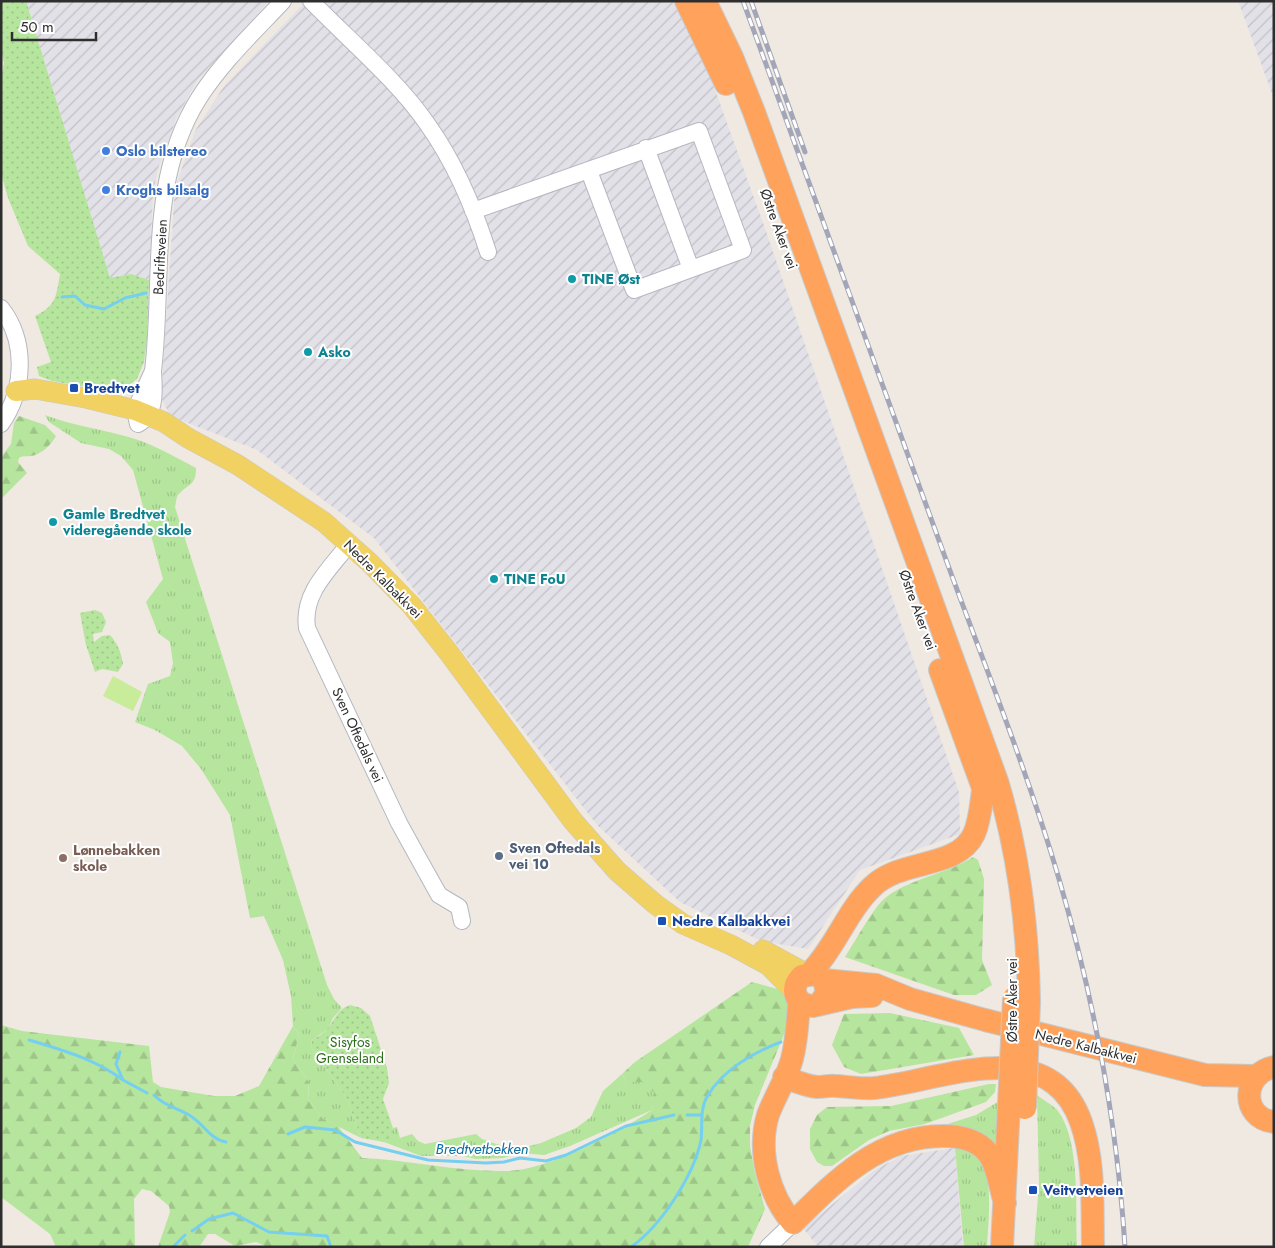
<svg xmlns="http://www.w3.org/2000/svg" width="1275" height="1248" font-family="Jost,sans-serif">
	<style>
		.industrial { fill: url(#industrial-furrows) }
		.grass { fill: url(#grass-tufts) }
		.forest { fill: url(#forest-firs) }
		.park { fill: url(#park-dots) }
		.pitch { fill: #c9ec9a }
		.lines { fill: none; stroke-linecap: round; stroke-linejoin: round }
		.stream { stroke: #75cff0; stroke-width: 3 }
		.minor-casing { stroke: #b4b7c1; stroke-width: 18 }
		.major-casing { stroke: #c9c9c9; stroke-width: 21 }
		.highway-casing { stroke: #c9c9c9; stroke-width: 24 }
		.minor { stroke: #fff; stroke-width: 16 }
		.major { stroke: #f2d163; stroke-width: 20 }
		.highway { stroke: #ffa35c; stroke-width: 22 }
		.rail-casing { stroke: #a3a6b8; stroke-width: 5 }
		.rail { stroke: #fff; stroke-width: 3; stroke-dasharray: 9; stroke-linecap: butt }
		.highway-bridge-casing { stroke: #c9c9c9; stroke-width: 24; stroke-linecap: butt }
		.highway-bridge { stroke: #ffa35c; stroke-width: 22 }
		.shop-dot { fill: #3f7fe0; stroke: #fff; stroke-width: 2 }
		.culture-dot { fill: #0f9aa8; stroke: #fff; stroke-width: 2 }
		.transit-dot { fill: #1a4fb4; stroke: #fff; stroke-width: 2 }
		.service-dot { fill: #5c6f8a; stroke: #fff; stroke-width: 2 }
		.education-dot { fill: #8d6e63; stroke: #fff; stroke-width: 2 }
		.labels { text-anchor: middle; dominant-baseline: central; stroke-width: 4; stroke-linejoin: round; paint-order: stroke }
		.shop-label { font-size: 14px; font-weight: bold; fill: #366cbe; stroke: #fff; text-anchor: start }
		.street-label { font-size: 14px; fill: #2e2e2e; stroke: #fff }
		.culture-label { font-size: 14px; font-weight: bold; fill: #0d838f; stroke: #fff; text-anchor: start }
		.transit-label { font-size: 14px; font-weight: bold; fill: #164399; stroke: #fff; text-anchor: start }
		.service-label { font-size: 14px; font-weight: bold; fill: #4e5e75; stroke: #fff; text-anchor: start }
		.education-label { font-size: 14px; font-weight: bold; fill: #785e54; stroke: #fff; text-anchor: start }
		.park-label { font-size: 14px; fill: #2c6e1b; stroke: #fff }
		.water-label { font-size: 15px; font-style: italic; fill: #0d6fa3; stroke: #fff }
	</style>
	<defs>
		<pattern id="industrial-furrows" width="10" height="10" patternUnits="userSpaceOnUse" patternTransform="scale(1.25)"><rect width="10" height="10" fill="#e3e1e8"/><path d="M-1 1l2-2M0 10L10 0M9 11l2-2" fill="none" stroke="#c3c1c7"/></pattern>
		<pattern id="grass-tufts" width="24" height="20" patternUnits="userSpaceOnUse" patternTransform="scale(1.25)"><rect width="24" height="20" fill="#b6e59e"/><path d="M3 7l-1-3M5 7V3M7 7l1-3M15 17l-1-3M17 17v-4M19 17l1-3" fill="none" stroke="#9dc588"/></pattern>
		<pattern id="forest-firs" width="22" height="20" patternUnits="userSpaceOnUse" patternTransform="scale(1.25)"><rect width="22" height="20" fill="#b6e59e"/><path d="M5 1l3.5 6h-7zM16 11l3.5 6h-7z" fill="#9dc588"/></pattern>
		<pattern id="park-dots" width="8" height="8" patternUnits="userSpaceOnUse" patternTransform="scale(1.25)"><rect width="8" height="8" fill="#b6e59e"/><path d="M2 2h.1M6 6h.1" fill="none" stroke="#9dc588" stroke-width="1.8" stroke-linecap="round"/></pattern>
	</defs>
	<rect width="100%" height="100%" fill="#efe9e1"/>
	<path class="industrial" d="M29,1H269L197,81L177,117L158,169L153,194L149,280L131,274L110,279L27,4Z
		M306,1H672L689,30L709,73L767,234L959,792L960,834L860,870L808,949L761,941L680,902L597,825L374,538L257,450L170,416L161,397L175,188L195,131L224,86Z
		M1238,1H1274V99Z
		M955,1148L963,1247H818L803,1228L876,1169L901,1156Z"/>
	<path class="grass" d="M45,415C73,426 103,429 132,438C155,445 175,457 196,468C196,487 188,483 178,495C176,498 176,504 175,507L327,985L334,999L342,1008L333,1018L328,1029L312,1040L311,1047L347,1099L361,1138L323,1119L308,1099L309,1082L293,1060L299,1034L293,1026L291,996L283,960L264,916L250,918L230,815L201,769L182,746L155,730L135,722L148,684L170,676L173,663L170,642L158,633L146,602L163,579L133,470L121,456L109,449L81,443L49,422Z
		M622,1074L626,1082H641L655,1092L652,1110L570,1146L544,1155L521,1153L503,1158L476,1159L463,1156H421L384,1142L390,1138L393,1128L397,1127L400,1138L412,1134L418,1141L425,1144L476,1134L482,1139L514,1150L541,1143L576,1128L591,1117L603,1091Z
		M1037,1095C1043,1100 1053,1105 1058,1111C1081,1142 1075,1209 1077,1247H1034L1039,1184Z
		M999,1101V1168L938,1127L976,1115Z
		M955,1148C962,1148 971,1148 977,1154C995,1172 988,1223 987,1247H964Z"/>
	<path class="forest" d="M19,416L45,425L56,436C52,444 41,455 31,456C25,457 24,455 19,458L18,462L27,473L1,499V457L11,444L14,423Z
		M973,857L978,860L984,879L982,960L992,985L976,995H954L845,957C854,943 873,909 883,900C906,879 948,874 973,857Z
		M752,982L785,991L792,1015L755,1105L750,1126V1146L755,1173L765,1209L748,1247H268L256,1242L235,1246L215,1234H208L199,1247H158L170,1212L169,1206L151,1191L142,1189L134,1199L135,1247H56L50,1234L1,1197V1025L22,1031L149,1046L153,1082L161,1087L214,1096H235L259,1086L293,1026L299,1034L293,1060L309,1082L308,1099L323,1119L338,1126L362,1158C410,1160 458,1172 506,1171C547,1171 618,1133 652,1110L654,1092L641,1082H626L622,1074L635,1062Z
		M890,1013L959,1028L974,1055L861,1074L844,1067L832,1045L844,1014Z
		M989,1084H996L995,1092L986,1102L925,1124L889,1131L869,1140L832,1166H824L817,1162L810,1149V1129L817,1115L827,1107L891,1106Z"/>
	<path class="park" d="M1,1H29L27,4L110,278L131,274L149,280L147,339L144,362L137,379L126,387L110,391L52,381L39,376L37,367L51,362L35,316C57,305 56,296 60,274L28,246L8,198L1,173V79L4,63L1,52Z
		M95,610L102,613L106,622L102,632L93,634L94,642L102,636L110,635C118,644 121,652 123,664L118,672L102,669L95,672L86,645L80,613Z
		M350,1005L361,1008L370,1016L387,1068L389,1083L383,1099L393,1128L390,1139L384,1142L361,1138L347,1099L311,1047L312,1040C317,1037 325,1033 328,1028C336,1018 337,1010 350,1005Z"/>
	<path class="pitch" d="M113,676L142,692L133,711L103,696Z"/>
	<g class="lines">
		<path class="stream" d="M62,297L75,296L85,305L104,309L125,298L146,293
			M29,1040C62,1050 95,1059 123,1080
			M120,1052L116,1064L123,1080L147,1093
			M154,1095C165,1107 179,1108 192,1117C203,1124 211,1140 226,1142
			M687,1115H701
			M288,1134L305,1127L335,1130L355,1142L428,1160L486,1163L504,1162L520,1158L546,1161L566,1155L626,1126L674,1115
			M192,1231L209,1219L233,1213L269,1232L327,1236L331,1247
			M173,1247L185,1235
			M631,1247C661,1226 694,1175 701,1140C703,1125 699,1109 708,1095C723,1070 754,1052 781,1042"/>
		<g class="minor-casing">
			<path id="minor" d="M311,1C349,40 398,81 428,125C455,163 474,208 488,252
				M646,148L691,269
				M473,211L699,131L743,250L634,290L589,171
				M1,308C27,341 25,390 1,424
				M153,371L135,410L138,424C157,414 154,390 153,371C164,280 147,180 199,98C222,62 254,32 283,1
				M349,544C329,570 302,593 307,628L399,823L420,861L439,895L459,907L462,921
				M768,1247L793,1223"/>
		</g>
		<g class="major-casing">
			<path id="major" d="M16,391L35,389L86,398L135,410L164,422L188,438L238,465L324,522L370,563L412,606L449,653L573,821L617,871L655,904L683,924L731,945L768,965L794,991
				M763,950L807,974"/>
		</g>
		<g class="highway-casing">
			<path id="highway" d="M686,1L726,84
				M705,1L732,57L754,112L997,781C1019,854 1028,926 1029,1002
				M940,670L983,788
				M810,973C835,948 847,911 872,887C901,858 957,870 974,834C980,821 981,804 983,790
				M824,980L876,985L910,999L985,1020L1205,1075L1255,1076
				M799,1001C798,1020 797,1040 792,1059C787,1078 775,1096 768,1115C757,1151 769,1196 793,1223C836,1180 879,1136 943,1136C960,1136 977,1139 988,1153C998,1166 1000,1188 1005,1203
				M820,1003L827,993L824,980L816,974L802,976C789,988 795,1005 813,1006L852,997L872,996
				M1274,1067C1242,1073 1240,1118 1274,1122
				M784,1077C795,1081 806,1086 817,1087C824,1087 830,1085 836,1086C849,1087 861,1089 874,1088C940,1081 1049,1031 1081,1122C1095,1161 1092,1206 1093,1247
				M1002,1247L1009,1104"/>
		</g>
		<use href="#minor" class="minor"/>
		<use href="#major" class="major"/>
		<use href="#highway" class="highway"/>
		<g class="rail-casing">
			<path id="rail" d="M743,1C810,186 878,372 945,557C984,664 1027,770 1059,879C1094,999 1117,1122 1125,1247
				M751,1L805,152"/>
		</g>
		<use href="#rail" class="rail"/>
		<g class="highway-bridge-casing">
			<path id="highway-bridge" d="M1009,1104L1014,998
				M1025,1108L1029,1002"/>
		</g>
		<use href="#highway-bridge" class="highway-bridge"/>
	</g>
	<g class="shop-dot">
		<circle cx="106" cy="151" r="5"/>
		<circle cx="106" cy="190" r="5"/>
	</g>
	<g class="culture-dot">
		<circle cx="572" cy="279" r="5"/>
		<circle cx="308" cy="352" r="5"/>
		<circle cx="53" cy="522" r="5"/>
		<circle cx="494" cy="579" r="5"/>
	</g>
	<g class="transit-dot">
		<rect x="69" y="383" width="10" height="10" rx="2.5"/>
		<rect x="657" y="916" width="10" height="10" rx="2.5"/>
		<rect x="1028" y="1185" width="10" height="10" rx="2.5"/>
	</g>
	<circle class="service-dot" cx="499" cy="856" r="5"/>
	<circle class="education-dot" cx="63" cy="858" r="5"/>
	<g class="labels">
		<g class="shop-label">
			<text x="116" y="151">Oslo bilstereo</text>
			<text x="116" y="190">Kroghs bilsalg</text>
		</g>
		<g class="street-label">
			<text transform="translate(779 229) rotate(70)">Østre Aker vei</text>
			<text transform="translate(160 257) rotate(-87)">Bedriftsveien</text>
			<text transform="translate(383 579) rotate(45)">Nedre Kalbakkvei</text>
			<text transform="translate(918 610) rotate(70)">Østre Aker vei</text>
			<text transform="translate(358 735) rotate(65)">Sven Oftedals vei</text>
			<text transform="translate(1012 1000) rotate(-90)">Østre Aker vei</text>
			<text transform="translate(1086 1046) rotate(14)">Nedre Kalbakkvei</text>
		</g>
		<g class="culture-label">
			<text x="582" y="279">TINE Øst</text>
			<text x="318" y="352">Asko</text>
			<text x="63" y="514">Gamle Bredtvet<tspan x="63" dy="16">videregående skole</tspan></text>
			<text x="504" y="579">TINE FoU</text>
		</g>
		<g class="transit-label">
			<text x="84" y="388">Bredtvet</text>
			<text x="672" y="921">Nedre Kalbakkvei</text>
			<text x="1043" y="1190">Veitvetveien</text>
		</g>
		<g class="service-label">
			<text x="509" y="848">Sven Oftedals<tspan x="509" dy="16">vei 10</tspan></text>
		</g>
		<g class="education-label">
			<text x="73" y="850">Lønnebakken<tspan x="73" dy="16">skole</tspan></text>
		</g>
		<g class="park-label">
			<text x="350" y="1042">Sisyfos<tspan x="350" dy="16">Grenseland</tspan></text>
		</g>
		<g class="water-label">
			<text x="482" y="1149">Bredtvetbekken</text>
		</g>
	</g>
	<rect width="1275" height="1248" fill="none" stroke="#2e2e2e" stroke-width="5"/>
	<path d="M12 32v8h84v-8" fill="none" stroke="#2e2e2e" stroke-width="2.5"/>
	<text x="20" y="32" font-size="15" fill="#2e2e2e" stroke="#ffffff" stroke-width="4" paint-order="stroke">50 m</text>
</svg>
